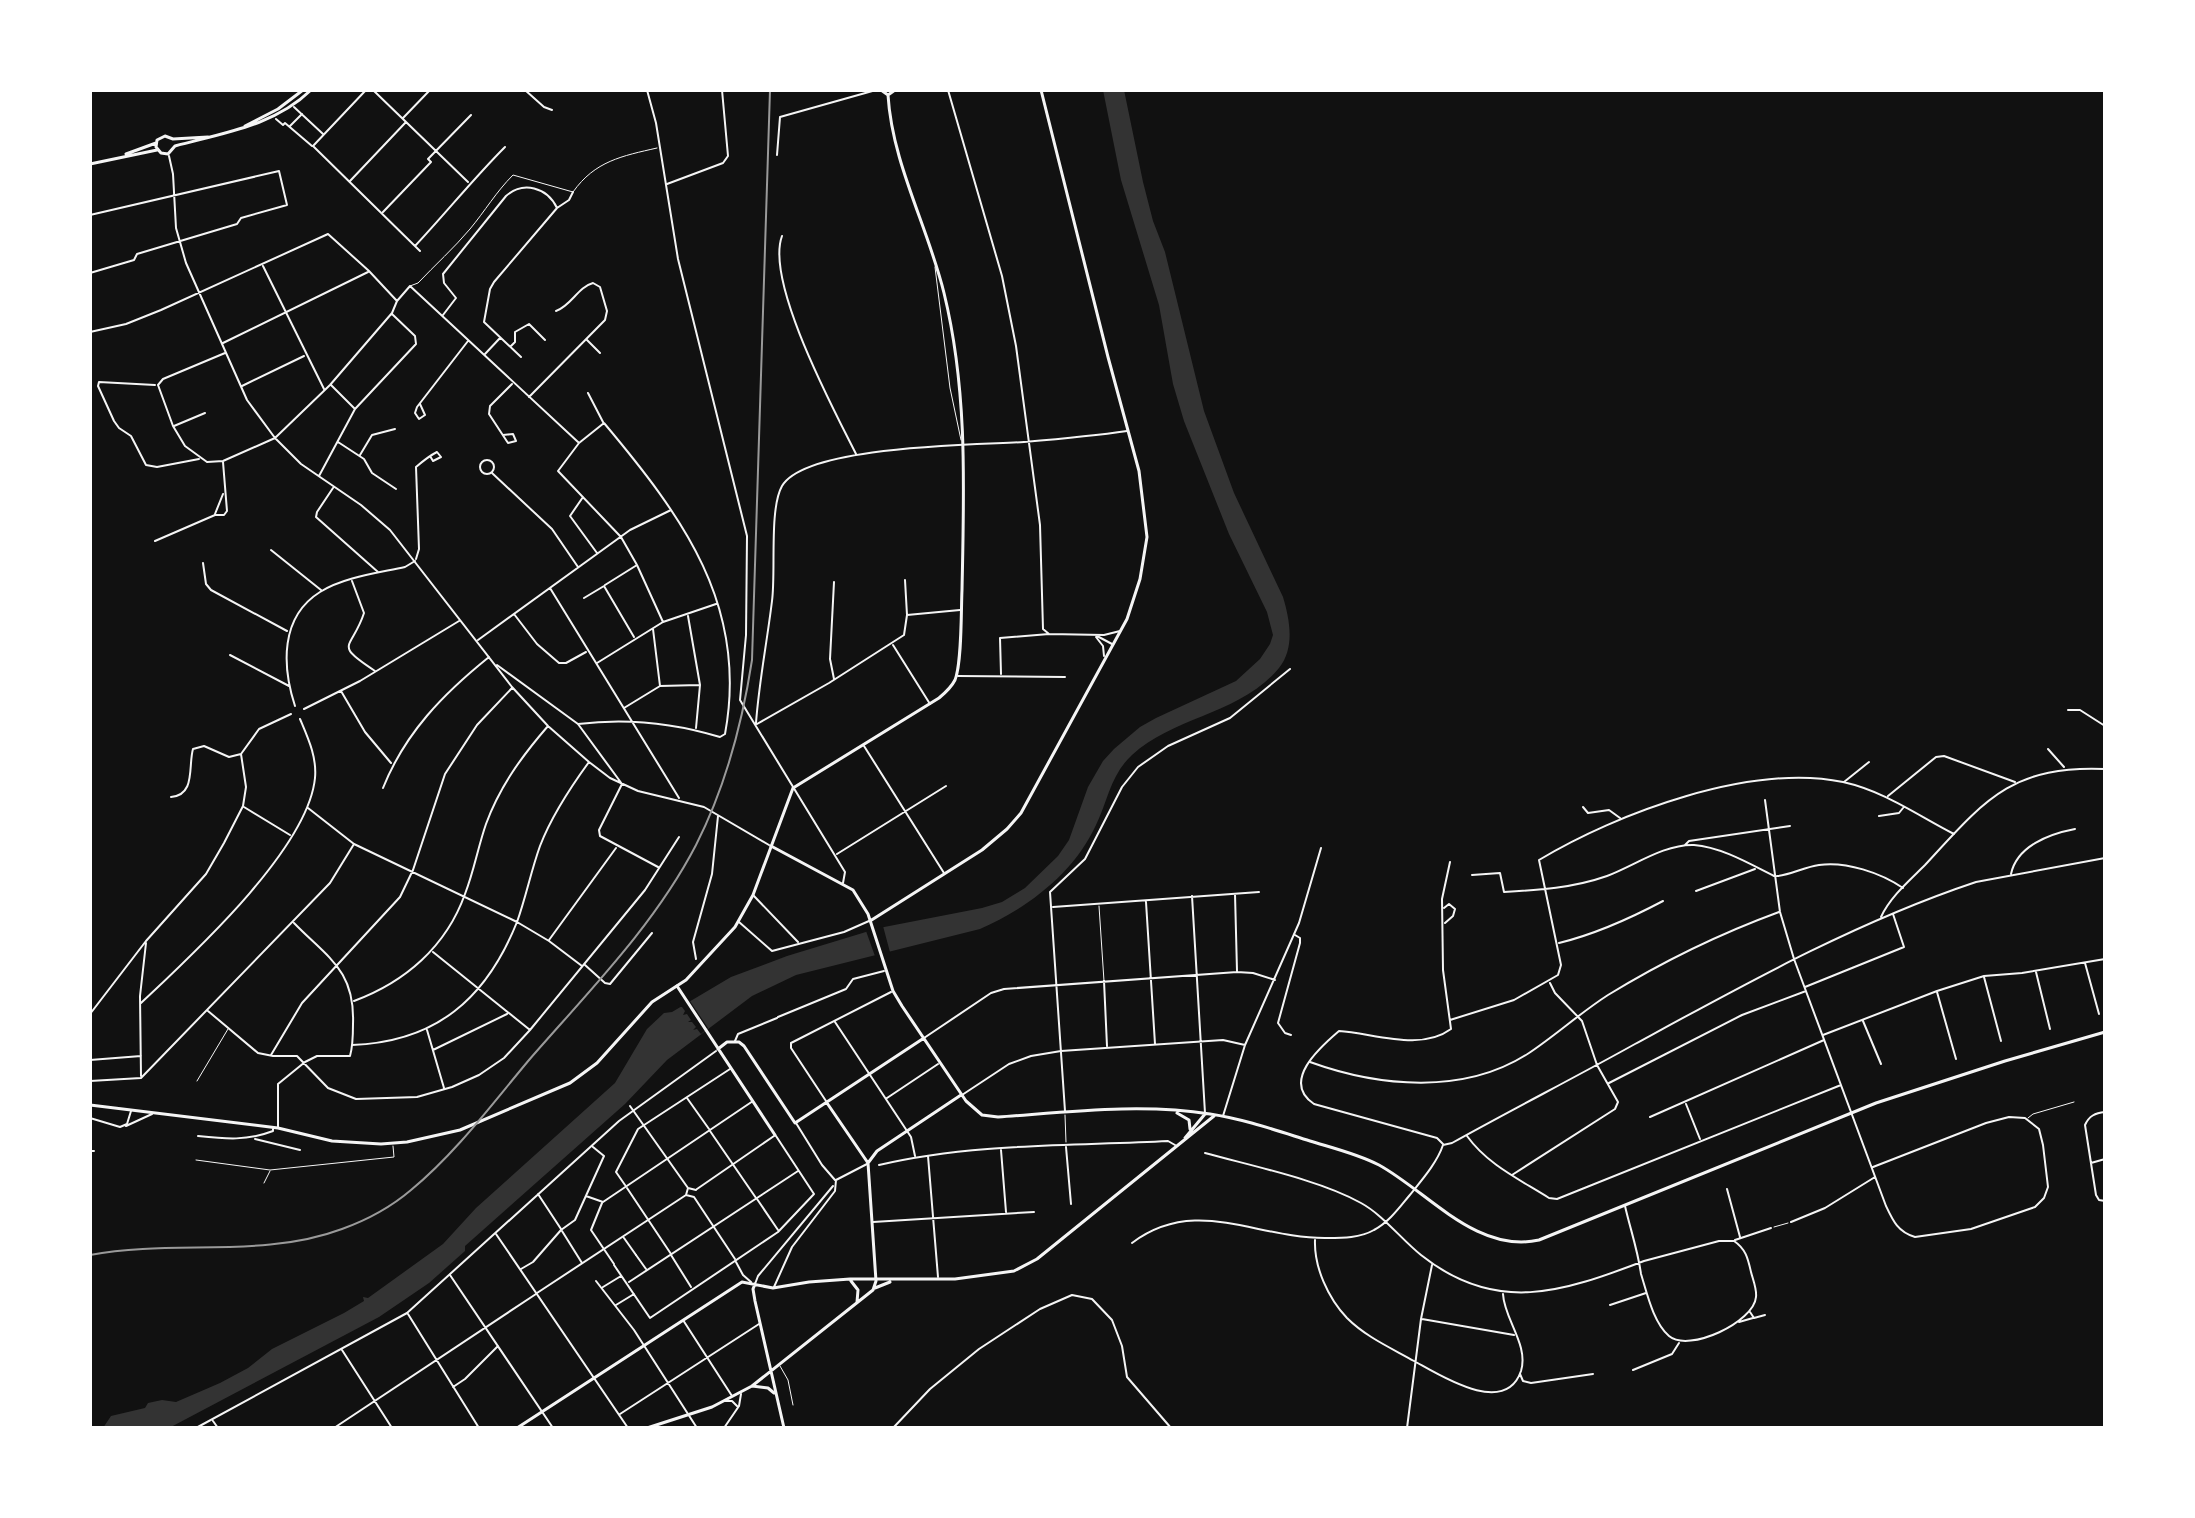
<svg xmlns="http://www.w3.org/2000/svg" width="2195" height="1518" font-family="'IBM Plex Sans',sans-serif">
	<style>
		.water { fill: #333 }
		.pier { fill: #111 }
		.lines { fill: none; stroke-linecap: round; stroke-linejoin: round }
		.service { stroke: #f5f5f5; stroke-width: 1 }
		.pedestrian { stroke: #f5f5f5; stroke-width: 2 }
		.minor { stroke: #f5f5f5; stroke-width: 2 }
		.tertiary { stroke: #f5f5f5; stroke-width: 3 }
		.secondary { stroke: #f5f5f5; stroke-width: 3 }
		.rail { stroke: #9a9a9a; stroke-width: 2 }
	</style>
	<rect width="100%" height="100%" fill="#111"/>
	<path class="water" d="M1103,90H1124L1143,182L1153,221L1165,252L1204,411L1234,493L1283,597C1290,620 1295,648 1279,668C1241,714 1174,716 1132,755C1111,774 1108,800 1096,825C1074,873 1028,908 980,929L796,975L752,996L667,1060L625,1104L465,1246V1251L429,1283L379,1317L169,1428H103L111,1416L145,1408L148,1403L162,1400L176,1402L220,1383L248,1368L272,1349L344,1313L364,1301L363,1297L368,1298L443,1244L476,1208L615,1083L647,1029L664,1013L672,1012L731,977L787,956L879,928L982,908L1002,902L1025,888L1058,856L1069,840L1088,787L1103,761L1114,749L1140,727L1156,718L1236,681L1260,659L1270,644L1273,635L1267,612L1229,534L1184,421L1173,384L1159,305L1121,180Z"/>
	<path class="pier" d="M883,926L891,956L876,959L866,931Z
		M688,998L708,1028L701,1034L697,1029L693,1030L696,1027L692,1022H688L691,1020L687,1014L683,1015L685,1011L682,1007H678L680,1003Z"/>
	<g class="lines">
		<path class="service" d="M935,267L950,388L961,440
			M410,286L418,283C435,265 454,248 470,229C485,211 496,192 513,175L573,192C595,161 622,156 657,148
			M1099,906L1104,981
			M197,1081L228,1029
			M1065,1115L1066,1142
			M2028,1118L2033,1114L2074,1102
			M196,1160L270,1170L394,1157L393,1146
			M264,1183L270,1171
			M1774,1227L1788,1223
			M780,1366L788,1380L793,1405"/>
		<path class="pedestrian" d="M294,107L323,134
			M276,119L283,125L285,123L312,146
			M290,126L302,114
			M735,1041L738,1034L777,1018
			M630,1106L688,1188L696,1190
			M710,1131L756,1198
			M627,1188L671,1254
			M688,1188L686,1195L694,1197L735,1259
			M697,1189L774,1136
			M602,1203L591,1230L614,1264
			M562,1231L582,1263
			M624,1238L636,1255
			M537,1293L686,1195"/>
		<path class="minor" d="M366,90L313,146L420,251
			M373,90L468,182
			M525,90L544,107L552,110
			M647,90L656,123L678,259L747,536L746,635L740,700L845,872L843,883
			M948,90L1002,276L1016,346L1040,525L1043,629L1049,634
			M403,118L430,90
			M777,155L780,117L876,90
			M169,156L173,174L176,228L186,263L247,400L275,438L301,464L361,505L390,530L512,687L548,726L589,762L610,778L638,791L704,807L769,845
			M350,181L406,122
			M667,184L723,163L728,156L722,90
			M383,212L431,162L428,159L471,115
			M90,215L279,171L287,205L241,218L237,224L137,254L134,260L90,273
			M782,236C765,282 834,410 856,454
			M415,246C446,213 473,179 505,147
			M263,266L324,389
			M443,315L456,298L444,283L443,274L506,196C523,181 547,187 557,208
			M90,332L126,324L161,310L328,234L369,271L397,301
			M587,340L600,353
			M223,343L368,272
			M511,346L515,342V332L529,324L545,340
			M225,353L163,379L158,385L173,426L185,446L207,462L223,461L275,438L330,385L392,313L397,301L410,286L578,442
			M485,354L500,338
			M521,357L484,322L490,289L494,282L557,208L569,200L573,192
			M155,385L99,382L98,386L114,421L119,428L131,436L146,465L157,467L199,459
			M331,385L355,409
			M242,386L304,356
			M588,393L603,422
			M529,397L605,320L607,311L600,287L593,283C578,287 571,306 556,311
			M420,404L425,415L419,419L415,413L417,407L468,341
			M174,426L205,413
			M503,435L513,434L516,441L508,443L489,414L490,406L512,384
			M338,442L364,459L372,473L396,489
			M360,455L372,435L395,429
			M480 467a7 7 0 1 1 14 0a7 7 0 1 1-14 0Z
			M492,473L552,529L578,567
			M319,476L355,409L416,344L415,336L392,314
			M333,488L317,512L316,517L378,572
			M583,497L570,516L597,553
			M215,514L223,494
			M155,541L215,515H224L227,511L223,462
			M271,550L321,590
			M416,559L419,549L416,467C423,461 429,456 437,452L441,457L433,461L430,456
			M203,563L206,584L211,590L287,631
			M905,580L907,615L960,610
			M352,581L364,613C352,650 332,643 375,671
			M834,582L830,659L834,679
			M605,585L637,565
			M550,588L679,798
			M584,598L604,586L634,637
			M514,614L537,644L559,663H566L586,652
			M688,616L700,685L696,728
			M653,629L660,686
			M1097,636L1112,644
			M1096,637L1103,646L1104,656
			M478,640L630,530L671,510
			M893,645L930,704
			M230,655L289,686
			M597,663L663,622L716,604
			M497,665L578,724L622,784L599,830L600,836L658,867
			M1001,674L1000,638L1049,634L1104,635L1120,631
			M958,676L1065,677
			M341,691L365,732L391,763
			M295,706C282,666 280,617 320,592C344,577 378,573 405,567L415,561
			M624,708L660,686L699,685
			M304,709L360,681L459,621
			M2068,710H2080L2105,726
			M756,723C759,682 767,642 772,601C776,572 769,509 782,486C806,445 977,445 1024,442C1059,439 1093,436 1127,431
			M578,724C625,718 674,723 720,737L725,734C749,606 682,516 604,423L579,443L558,471L621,537L637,565L663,622
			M757,724L829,683L904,635L907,615
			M864,746L944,873
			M2048,749L2064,767
			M1844,782L1869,762
			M383,788C405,733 443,694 489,657
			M1888,796L1936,757L1944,756L2015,782
			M171,797C196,795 188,766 193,749L204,746L229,757L241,754L259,729L291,714
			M1765,800L1780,912L1794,959L1886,1206C1893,1221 1898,1232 1915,1237L1971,1229L2035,1207L2044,1198L2048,1187L2043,1145L2039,1129L2025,1118L2009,1117L1986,1123L1873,1167
			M244,807L290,835
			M1583,807L1588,813L1609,810L1620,818
			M308,808L354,844L517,922L549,941L582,966
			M1879,816L1899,813L1903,808
			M1685,845L1689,841L1790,826
			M837,854L946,786
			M2011,874C2017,846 2049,834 2075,829
			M1472,875L1500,873L1504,892C1539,890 1573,888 1607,876C1634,866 1664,844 1694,845C1721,847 1750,864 1774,876
			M1777,876C1791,875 1804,867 1819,865C1846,861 1881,873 1903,888
			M1696,891L1755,869
			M1235,894L1237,971
			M753,895L798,942
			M1192,896L1205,1113
			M1146,902L1155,1044
			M1053,907L1259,892
			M1444,908L1449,904L1455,909L1453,916L1445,923
			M1881,917C1890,897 1910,880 1925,865C1984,801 2011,765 2105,769
			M739,922L772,951L844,932L869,921
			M549,940L616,848
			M1559,943C1596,934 1629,919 1663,901
			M433,952L530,1030
			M696,959L693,942L712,874L718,816
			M2085,963L2099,1014
			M585,965L605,983L610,984L652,933
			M2036,972L2050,1029
			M1984,977L2001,1041
			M1104,981L1107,1046
			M1805,987L1904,947L1893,914
			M1937,992L1956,1059
			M354,1001C405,982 446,947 465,894C474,871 478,847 486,824C500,786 522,756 548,726
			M141,1003C192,955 308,849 315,778C317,757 308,738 300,719
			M208,1011L258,1053L273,1056H297L328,1088L356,1099L417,1097L452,1087L479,1075L504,1058L530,1030L645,890L679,837
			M90,1014L146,941L206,874L224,843L243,806L246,787L241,754
			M778,1017L846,989L853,979L884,971
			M1450,1020L1514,1000L1558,975L1561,965L1539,860C1617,813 1751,763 1843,782C1884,791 1917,815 1954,834
			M1863,1021L1881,1064
			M835,1022L911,1137L915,1156
			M427,1030L444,1088
			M1291,1035L1285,1033L1278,1023L1300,943V938L1295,935
			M1823,1035L1937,991L1984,976L2022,973L2105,959
			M924,1038L991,993L1004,989L1237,972L1253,973L1275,980
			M352,1045C436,1042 486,999 517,922C526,897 531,871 540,846C552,815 570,788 589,762
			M433,1050L507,1014
			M271,1055L302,1003L400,897L413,870L445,774L477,725L512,688
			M90,1060L141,1056
			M1310,1062C1379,1087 1465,1095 1529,1053C1556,1035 1580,1013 1608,995C1662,962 1719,934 1779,912
			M141,1076L140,996L146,943
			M90,1081L141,1078L330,883L354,844
			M1609,1083L1742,1015L1806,991
			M962,1095L1009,1064L1031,1056L1061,1051L1223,1040L1245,1045
			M687,1098L709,1129
			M887,1098L938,1064
			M826,1101L791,1048V1043L891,992
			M1686,1104L1700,1139
			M1065,1111L1050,892L1085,859L1122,787L1138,767L1168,746L1230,718L1290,669
			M2105,1112C2095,1113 2089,1116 2085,1125L2096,1195L2099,1200L2105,1201
			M1223,1116L1245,1045L1299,923L1321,848
			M1650,1117L1824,1040
			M90,1118L120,1127L127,1124L131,1111
			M796,1123L822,1165L835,1180
			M126,1126L152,1114
			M278,1128V1084L305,1062L317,1056H350C353,1046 353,1035 353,1024C355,970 328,958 294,923
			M198,1136C226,1139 247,1141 273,1131V1129
			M1467,1136C1488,1165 1519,1179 1549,1198L1557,1199L1841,1085
			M255,1139L300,1150
			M1443,1144L1437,1138L1314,1104C1281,1082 1319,1048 1339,1031C1373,1033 1420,1052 1451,1029L1443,970L1442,899L1450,862
			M1066,1147L1071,1204
			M1001,1150L1006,1212
			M90,1151H94
			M1205,1153C1252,1166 1320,1180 1361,1203C1383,1215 1401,1239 1421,1255C1496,1315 1563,1292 1644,1261L1719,1241H1734C1746,1249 1748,1259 1751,1272C1753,1280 1757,1289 1756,1297C1754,1322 1689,1353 1669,1336C1653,1322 1647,1293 1641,1274C1638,1251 1630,1228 1625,1206
			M928,1156L938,1277
			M2091,1163L2105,1159
			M879,1165C973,1143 1073,1146 1168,1141L1175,1145
			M1512,1175L1615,1109L1618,1102L1597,1065L1582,1021L1555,993L1550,983
			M625,1185L616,1172L638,1129L730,1069
			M1727,1189L1740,1237
			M538,1194L561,1229
			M586,1196L603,1202L753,1101
			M757,1199L778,1230
			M873,1222L1034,1212
			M1791,1222L1825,1208L1875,1177
			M496,1234L628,1428
			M1315,1240C1314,1267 1328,1298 1347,1318C1366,1337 1391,1348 1414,1361C1438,1374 1505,1418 1521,1371C1529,1345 1504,1319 1503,1294
			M1735,1240L1771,1228
			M1132,1243C1196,1195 1256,1239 1327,1238C1343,1238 1360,1238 1374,1230C1389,1222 1399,1208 1409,1196C1421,1181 1437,1163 1443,1145L1452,1143C1513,1109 1574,1078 1635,1044C1745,984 1856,922 1976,882L2105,858
			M636,1255L646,1269
			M671,1255L691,1287
			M736,1262L743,1275L751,1282
			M614,1265L650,1318L778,1232L814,1194L776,1136
			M521,1269L533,1262L561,1230L575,1220L604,1156L593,1147
			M450,1275L553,1428
			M596,1281L634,1330L697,1428
			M629,1282L798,1171
			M755,1284L758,1276L833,1186
			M603,1287L621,1276
			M774,1287L792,1247L835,1191L836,1180L867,1164
			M616,1305L634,1294
			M1610,1305L1646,1293
			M1750,1312L1754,1318L1765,1315
			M408,1314L479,1428
			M1422,1319L1514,1335
			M683,1320L732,1396
			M1739,1322L1753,1318
			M342,1350L392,1428
			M1633,1370L1672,1354L1679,1343
			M1520,1374L1523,1381L1531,1383L1593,1374
			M453,1387L465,1379L498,1346
			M725,1401H732L737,1406
			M620,1414L759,1324
			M213,1421L218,1428
			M196,1428L407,1313L619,1121L716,1051
			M334,1428L536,1294
			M724,1428L739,1406L741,1394
			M893,1428L930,1389L979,1349L1040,1309L1072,1295L1092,1299L1112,1320L1122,1346L1127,1377L1171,1428
			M1407,1428L1421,1319L1432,1265"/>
		<path class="tertiary" d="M245,126L278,109L303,90
			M208,137L173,139L165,136L157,140L156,147L161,153L168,154L175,146C223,133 274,126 311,90
			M126,154L156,143
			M90,164L157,150
			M771,846L853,890L868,914L893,991L902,1006L966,1101L982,1115L998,1117C1068,1112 1141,1103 1210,1114C1244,1119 1278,1131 1310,1141C1333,1148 1358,1154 1379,1165C1428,1192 1477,1254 1539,1240L1876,1103L2005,1061L2105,1032
			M870,921L982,850L1007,829L1021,813L1127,619L1140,579L1147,537L1139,471L1108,357L1041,90
			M677,986L775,1135
			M718,1049L727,1042H739L744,1046L795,1123L924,1038
			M827,1103L868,1163
			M1177,1113L1189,1120L1190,1129
			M1185,1138L1205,1114
			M868,1163L877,1151L961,1095
			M851,1281L858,1290L857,1302
			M755,1284L753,1289L755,1301L784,1428
			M875,1288L890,1282
			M752,1386L768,1388L774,1393
			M517,1428L742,1282L773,1288L809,1282L850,1279H955L1014,1271L1037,1259L1214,1116
			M647,1428L712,1407L752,1386L873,1290L876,1281L868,1163"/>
		<path class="secondary" d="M881,90L888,95
			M888,95L895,90
			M90,1105L278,1128L332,1141L381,1144L407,1142L460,1130L570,1083L597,1063L652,1002L686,980L735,927L753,895L793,788L939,698C945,693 951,688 955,680C962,663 961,610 962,590C964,490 968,391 944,293C928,227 892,163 888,95"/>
		<path class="rail" d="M90,1255C173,1239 262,1259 342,1229C367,1220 391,1207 411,1190C456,1153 492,1104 529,1060C588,992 654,926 696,845C726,786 742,725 752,660L770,90"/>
	</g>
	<rect width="2195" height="1518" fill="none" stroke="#ffffff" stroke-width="184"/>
</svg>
